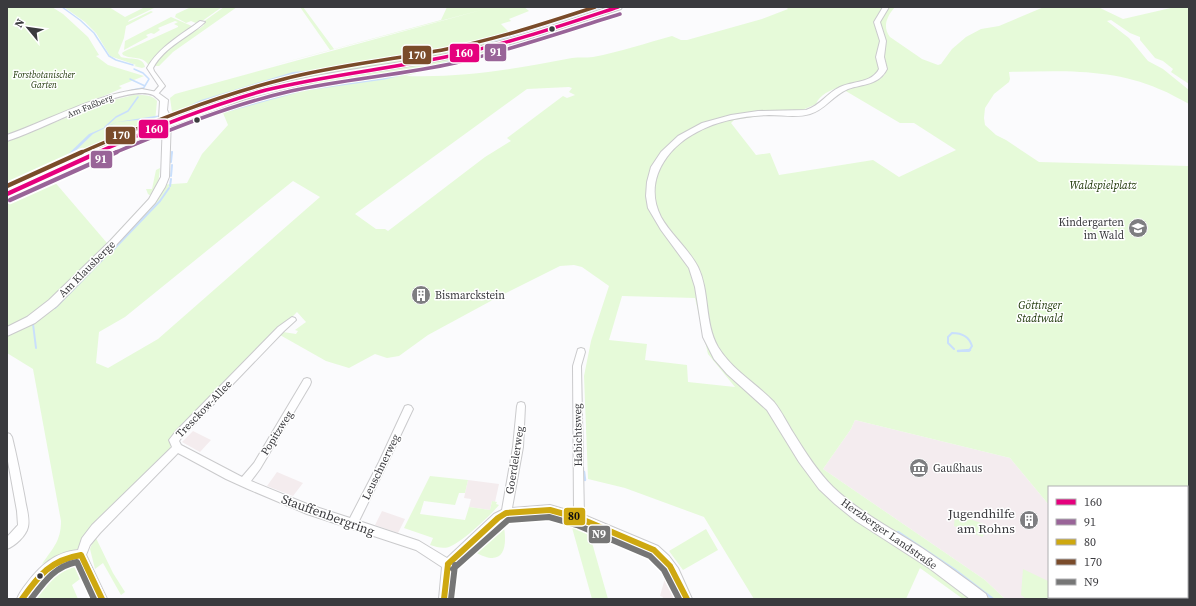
<svg xmlns="http://www.w3.org/2000/svg" width="1196" height="606" font-family="'Source Serif 4',serif">
	<style>
		.industrial { fill: #f4ecee }
		.education { fill: #f4ecef }
		.green { fill: #e6fad9; fill-rule: evenodd }
		.water { fill: #c9dffc }
		.lines { fill: none; stroke-linecap: round; stroke-linejoin: round }
		.stream-far2 { stroke: #c9dffc; stroke-width: 1.5 }
		.stream-far1 { stroke: #c9dffc; stroke-width: 2 }
		.stream { stroke: #c9dffc; stroke-width: 2.5 }
		.minor-casing { stroke: #cacacc; stroke-width: 2 }
		.tertiary-casing { stroke: #cacacc; stroke-width: 2 }
		.primary-casing { stroke: #cacacc; stroke-width: 2 }
		.minor { fill: #fefeff; fill-rule: evenodd }
		.tertiary { fill: #fefeff; fill-rule: evenodd }
		.primary { fill: #fefeff; fill-rule: evenodd }
		.bus-1-far1-casing { stroke: #fff; stroke-width: 5.5 }
		.bus-1-casing { stroke: #fff; stroke-width: 8 }
		.bus-2-far1-casing { stroke: #fff; stroke-width: 5.5 }
		.bus-2-casing { stroke: #fff; stroke-width: 8 }
		.bus-3-casing { stroke: #fff; stroke-width: 9 }
		.bus-4-far1-casing { stroke: #fff; stroke-width: 5.5 }
		.bus-4-casing { stroke: #fff; stroke-width: 8 }
		.bus-5-casing { stroke: #fff; stroke-width: 9 }
		.bus-1-far1 { stroke: #e5007d; stroke-width: 3.5 }
		.bus-1 { stroke: #e5007d; stroke-width: 4.5 }
		.bus-2-far1 { stroke: #996498; stroke-width: 3.5 }
		.bus-2 { stroke: #996498; stroke-width: 4.5 }
		.bus-3 { stroke: #cea810; stroke-width: 6 }
		.bus-4-far1 { stroke: #7a4b2a; stroke-width: 3.5 }
		.bus-4 { stroke: #7a4b2a; stroke-width: 4.5 }
		.bus-5 { stroke: #767676; stroke-width: 6 }
		.bus-dot { fill: #3a3a3e; stroke: #fff; stroke-width: 1.5 }
		.labels { text-anchor: middle; dominant-baseline: central; stroke-width: 3; stroke-linejoin: round; paint-order: stroke }
		.far-park-label { font-size: 9px; font-style: italic; fill: #183100; stroke: #fff }
		.far-street-label { font-size: 9px; fill: #3a3a3e; stroke: #fff }
		.park-label { font-size: 11px; font-style: italic; fill: #183100; stroke: #fff }
		.poi-label { font-size: 11px; fill: #3a3a3e; stroke: #fff; text-anchor: start }
		.street-label { font-size: 11px; fill: #3a3a3e; stroke: #fff }
		.near-poi-label { font-size: 13px; fill: #3a3a3e; stroke: #fff; text-anchor: end }
		.near-street-label { font-size: 13px; fill: #3a3a3e; stroke: #fff }
		.line-badge { stroke: #fff; stroke-width: 1.5 }
		.badge-label { font-size: 11px; text-anchor: middle; font-weight: bold; fill: #fff }
		.pale-badge-label { font-size: 11px; text-anchor: middle; font-weight: bold; fill: #111 }
	</style>
	<rect width="100%" height="100%" fill="#fbfbfd"/>
	<path class="industrial" d="M193,431L211,440L200,452L182,442Z
		M277,472L303,483L293,496L267,486Z
		M468,480L499,484L495,502L492,501L490,510L469,507L471,499L464,498Z
		M382,511L405,519L398,533L375,525Z
		M667,571L673,584L670,590L674,592L677,599H662L663,597L660,596Z"/>
	<path class="education" d="M855,420L1010,458L1049,505V597H1087L1088,599H1005L985,580L823,469L851,429Z"/>
	<path class="green" d="M7,7H52L63,14L88,37L99,55L96,56L108,65L144,76L119,86L122,88L111,93L7,135Z
		M64,7H109L125,17L145,7H156L129,20L128,22L151,11L153,12L126,26L124,38L118,53L121,57C130,60 143,56 145,67L142,68L134,66L136,65L110,56L96,33L85,22Z
		M191,7H222L198,24L191,21L186,23L175,17L176,14Z
		M224,7H237L173,52L159,66H152L157,58L193,29H199L204,25L203,22Z
		M300,7H303L334,49L441,20L447,7H524L529,11L509,19L511,21L501,24L511,34L492,40L494,43C428,63 358,68 291,82C254,89 218,102 182,114L176,115L172,112L170,98L175,94L485,9L170,93L330,50Z
		M786,7H884C868,26 879,23 880,41C881,51 880,61 880,70C877,73 874,77 871,79C854,85 824,86 816,104L800,111L804,115H766L734,120L731,123L756,155L770,153L779,175L873,160L899,177L956,150L914,123H900L844,90C857,85 877,85 885,74L879,24L884,13L889,7H895C887,16 882,27 890,37L922,59L938,65L941,64L952,49L966,37L981,29L999,26L1044,7H1098L1123,19L1175,7H1189V84L1171,72L1173,69L1163,61L1155,58L1140,40V37L1130,33L1111,20L1107,21L1129,38L1148,61L1163,69L1189,90V104C1179,99 1170,93 1159,89C1112,68 1059,71 1009,72L1010,79L1009,82L994,94L985,108L984,118L985,125L996,135L1006,140L1039,162L1189,166V599H1088L1087,597H1187V487H1049V505L1010,458L855,420L851,429L823,469L985,580L1005,599H963L920,568L906,599H754L704,517L625,488L588,479L584,376L591,341L609,286L582,267L574,265L560,266L500,296L428,335L399,356L387,358L375,354L349,368L326,361L280,335L283,332L296,334L298,331L295,330L306,322L297,312L172,440L170,449L78,549L63,553L42,564C53,548 61,541 61,521L33,369L7,353V199L53,180L107,243L151,196L148,194L146,189H152L156,170L160,168L158,185L187,183L202,154L228,125L223,113L211,117L213,111L220,108L273,91L323,80L443,60L498,45L502,49L406,76C463,78 516,69 572,58C579,57 586,58 593,57C620,52 646,43 672,36L681,40H687L762,19L788,9ZM569,87L572,88L569,92L575,95L567,98L563,96L507,138L511,141L485,157L388,231L385,229H376L355,214L527,89ZM293,181L320,197L158,339L108,368L96,363L99,332L125,317ZM622,296L695,298L708,354L735,387L688,382L687,365L645,360L647,344L609,340Z
		M171,17L194,27L149,66C143,55 133,60 123,55L122,53L125,51L178,27V26L174,24L178,22L175,21L158,28L160,30L154,34L151,33L146,35L148,37L124,50L125,41Z
		M134,95C142,95 152,94 157,101L155,122L153,125L103,145L53,169L7,189V141L109,101Z
		M430,476L468,480L465,493H459L455,505L424,501L420,514L465,520L469,507L490,510L492,501L497,502L496,504L499,505C491,515 461,543 449,547C442,549 437,547 430,545L433,538L404,528Z
		M544,514L571,519L572,521L513,519Z
		M955,514L984,524L983,537L954,526Z
		M571,524L589,532L608,599H592Z
		M501,526L504,527C508,552 501,567 475,552L476,547Z
		M706,529L718,550L683,570L669,551Z
		M95,536L113,573L125,592L121,595L103,563L95,569L90,549Z
		M70,561L82,571L84,576L72,585L78,599H28L56,563Z
		M1023,569L1048,581L1049,597H1060L1062,599H1026L1021,595Z"/>
	<path class="water" d="M600,7H604L503,39L451,51L356,65L342,66L316,72L292,74L220,95L189,106L178,113L148,119L117,122L93,134L67,159L7,187V186L63,159L89,134L117,122L174,113L201,100L293,72L315,70L374,60L394,59L451,50L492,41Z"/>
	<g class="lines">
		<path class="stream-far2" d="M62,7L80,20L94,33L109,56L116,60L133,65
			M553,33L556,32
			M538,37L547,34
			M528,40L534,38
			M497,50L523,42
			M488,52L493,51
			M459,59L483,54
			M426,68L455,60
			M134,69L143,73L149,79L143,89
			M130,79L145,86
			M132,90L143,88
			M224,112L304,90L383,79L422,70
			M141,119L151,123
			M105,127L116,117L128,111L138,97
			M172,153V152"/>
		<path class="stream-far1" d="M171,162L172,152
			M171,176L172,165
			M170,186L171,179
			M112,251L160,201L169,188
			M55,308L106,256
			M33,324L36,348
			M954,349L948,343V337L952,333C962,333 969,336 972,346L969,351H958"/>
		<path class="stream" d="M958,351L970,350
			M584,472L585,480
			M898,532L955,570L993,599"/>
		<g class="minor-casing">
			<path id="minor" d="M200,21L205,22C188,38 165,46 153,68L154,71L165,86L158,94H154L153,93L159,86L147,68C159,47 181,35 200,21Z
				M292,317L295,318L296,320L284,331L182,437L179,441L181,445L242,477L254,463L304,379L307,378L310,379L311,382L310,385L260,469L251,481L307,504L350,518L379,462L405,406L408,405L411,406L413,409L385,468L359,521L419,541L447,558L494,514L502,510L513,447L517,406L518,403L521,402L524,403L525,406L523,447L512,508L550,505L574,512L573,366L578,349L581,348L584,349L585,352L581,366L584,515L658,546L669,556L678,568L692,599H682L666,569L650,554L579,523L550,515L507,518L502,522L453,567L449,599H439L442,567L416,550L307,514L248,489L226,479L178,453L100,533L90,545L86,555L107,599H96L78,560C53,563 43,580 29,599H17C19,593 23,588 27,583C40,566 55,552 78,550L82,538L92,525L172,447L169,440L176,431L278,327Z
				M7,433L10,434L12,437C17,457 21,478 25,499C26,507 30,518 28,527C26,536 15,546 7,549V537L18,525L17,511L7,456Z"/>
		</g>
		<g class="tertiary-casing">
			<path id="tertiary" d="M883,7H889L880,22L886,41L884,57L887,69C879,85 863,84 848,89C833,95 825,110 810,114C797,118 783,115 769,115C744,116 719,120 697,132C666,148 643,182 661,217C671,235 688,248 698,267C710,292 704,322 718,347C732,370 756,383 774,402C782,412 787,423 794,434C805,452 818,472 833,487C859,512 892,529 922,548C944,563 965,578 986,594L988,599H970L929,568L856,521L835,504L819,489L799,462L767,410L727,374L714,359L703,337L695,287L689,268L661,230L648,208L646,196L647,182L651,167L661,152L678,136L702,123L731,115L758,111L806,110C820,106 827,93 840,87C853,81 872,83 879,69L876,57L880,41L874,22Z
				M142,89L157,92L168,100L167,110L171,118L169,177L165,187L155,203L116,245L57,306L35,323L7,336V327L27,317L49,300L110,241L149,199L161,177L163,120L159,118L160,101C158,99 155,96 153,95C125,83 39,132 7,141V135C52,119 95,94 142,89Z"/>
		</g>
		<g class="primary-casing">
			<path id="primary" d="M609,7H622L621,9L518,42L472,54L422,64L322,80L245,99L156,132L7,198V189C90,153 172,113 261,89C323,71 388,66 451,53C505,42 557,24 609,7Z"/>
		</g>
		<use href="#minor" class="minor"/>
		<use href="#tertiary" class="tertiary"/>
		<use href="#primary" class="primary"/>
		<g class="bus-1-far1-casing">
			<path id="bus-1-far1" d="M96,153C151,129 208,106 266,90C327,75 389,69 450,56C507,44 563,25 618,7"/>
		</g>
		<g class="bus-1-casing">
			<path id="bus-1" d="M7,194L99,152"/>
		</g>
		<g class="bus-2-far1-casing">
			<path id="bus-2-far1" d="M114,153C171,129 230,105 291,91C345,79 401,75 455,63C511,50 565,31 620,14"/>
		</g>
		<g class="bus-2-casing">
			<path id="bus-2" d="M10,200L117,152"/>
		</g>
		<g class="bus-3-casing">
			<path id="bus-3" d="M81,555L102,599
				M448,564L498,518L506,513L550,510L579,518L654,550L670,566L687,599
				M22,599C39,575 51,560 81,555
				M444,599L448,564"/>
		</g>
		<g class="bus-4-far1-casing">
			<path id="bus-4-far1" d="M80,153C146,124 213,97 284,79C337,65 393,60 447,49C497,39 546,23 595,7"/>
		</g>
		<g class="bus-4-casing">
			<path id="bus-4" d="M7,186L82,152"/>
		</g>
		<g class="bus-5-casing">
			<path id="bus-5" d="M453,569L508,520L549,517L577,525L650,556L664,570L679,599
				M31,599C44,582 55,566 77,562L94,599
				M451,599L455,565"/>
		</g>
		<use href="#bus-1-far1" class="bus-1-far1"/>
		<use href="#bus-1" class="bus-1"/>
		<use href="#bus-2-far1" class="bus-2-far1"/>
		<use href="#bus-2" class="bus-2"/>
		<use href="#bus-3" class="bus-3"/>
		<use href="#bus-4-far1" class="bus-4-far1"/>
		<use href="#bus-4" class="bus-4"/>
		<use href="#bus-5" class="bus-5"/>
	</g>
	<defs>
		<g id="school-disc" transform="scale(1)"><circle r="9.5" fill="#7e7e81" stroke="#fff"/><path d="M0-5L7-2L0 1L-7-2ZM-4 1L0 2.5L4 1V4Q0 6-4 4Z" fill="#fff"/></g>
		<g id="building-disc" transform="scale(1)"><circle r="9.5" fill="#7e7e81" stroke="#fff"/><path d="M-4-6H4V6H1V3H-1V6H-4ZM-2.5-4.3h1.7v1.8h-1.7ZM.8-4.3h1.7v1.8H.8ZM-2.5-1h1.7V.8h-1.7ZM.8-1h1.7V.8H.8Z" fill="#fff"/></g>
		<g id="museum-disc" transform="scale(1)"><circle r="9.5" fill="#7e7e81" stroke="#fff"/><path d="M0-6L6-3V-2H-6V-3ZM-5-1h2V3h-2ZM-1-1h2V3h-2ZM3-1h2V3H3ZM-6 4H6V6H-6Z" fill="#fff"/></g>
	</defs>
	<g fill-rule="evenodd">
		<use href="#school-disc" x="1138" y="228"/>
		<use href="#building-disc" x="421" y="295"/>
		<use href="#museum-disc" x="919" y="468"/>
		<use href="#building-disc" x="1029" y="520"/>
	</g>
	<g class="bus-dot">
		<circle cx="552" cy="29" r="3.5"/>
		<circle cx="197" cy="120" r="3.5"/>
		<circle cx="40" cy="576" r="3.5"/>
	</g>
	<g class="labels">
		<g class="far-park-label">
			<text x="44" y="75">Forstbotanischer<tspan x="44" dy="10">Garten</tspan></text>
		</g>
		<g class="far-street-label">
			<text transform="translate(90 106) rotate(-22)">Am Faßberg</text>
		</g>
		<g class="park-label">
			<text x="1103" y="185">Waldspielplatz</text>
			<text x="1040" y="305">Göttinger<tspan x="1040" dy="13">Stadtwald</tspan></text>
		</g>
		<g class="poi-label">
			<text x="1124" y="222" text-anchor="end">Kindergarten<tspan x="1124" dy="13">im Wald</tspan></text>
			<text x="435" y="295">Bismarckstein</text>
			<text x="933" y="468">Gaußhaus</text>
		</g>
		<g class="street-label">
			<text transform="translate(87 269) rotate(-45)">Am Klausberge</text>
			<text transform="translate(204 409) rotate(-46)">Tresckow-Allee</text>
			<text transform="translate(277 433) rotate(-58)">Popitzweg</text>
			<text transform="translate(578 435) rotate(-91)">Habichtsweg</text>
			<text transform="translate(515 460) rotate(-81)">Goerdelerweg</text>
			<text transform="translate(381 467) rotate(-64)">Leuschnerweg</text>
			<text transform="translate(889 534) rotate(35)">Herzberger Landstraße</text>
		</g>
		<g class="near-poi-label">
			<text x="1015" y="513">Jugendhilfe<tspan x="1015" dy="15">am Rohns</tspan></text>
		</g>
		<g class="near-street-label">
			<text transform="translate(328 515) rotate(20)">Stauffenbergring</text>
		</g>
	</g>
	<g class="line-badge">
		<rect x="484" y="43" width="23" height="19" rx="4" fill="#996498"/>
		<rect x="449" y="43" width="31" height="20" rx="4" fill="#e5007d"/>
		<rect x="402" y="45" width="30" height="20" rx="4" fill="#7a4b2a"/>
		<rect x="138" y="119" width="31" height="20" rx="4" fill="#e5007d"/>
		<rect x="105" y="126" width="31" height="19" rx="4" fill="#7a4b2a"/>
		<rect x="90" y="150" width="23" height="19" rx="4" fill="#996498"/>
		<rect x="563" y="507" width="23" height="19" rx="4" fill="#cea810"/>
		<rect x="588" y="525" width="23" height="19" rx="4" fill="#767676"/>
	</g>
	<g class="badge-label">
		<text x="496" y="56">91</text>
		<text x="464" y="57">160</text>
		<text x="417" y="59">170</text>
		<text x="154" y="133">160</text>
		<text x="121" y="139">170</text>
		<text x="101" y="163">91</text>
		<text x="599" y="538">N9</text>
	</g>
	<g class="pale-badge-label">
		<text x="574" y="520">80</text>
	</g>
	<rect width="1196" height="606" fill="none" stroke="#3a3a3e" stroke-width="16"/>
	<rect x="1048" y="486" width="140" height="112" fill="#ffffff" stroke="#b0b0b2"/>
	<rect x="1056" y="499" width="20" height="6" fill="#e5007d" stroke="#b0b0b2"/>
	<text x="1084" y="506" font-size="12" fill="#3a3a3e">160</text>
	<rect x="1056" y="519" width="20" height="6" fill="#996498" stroke="#b0b0b2"/>
	<text x="1084" y="526" font-size="12" fill="#3a3a3e">91</text>
	<rect x="1056" y="539" width="20" height="6" fill="#cea810" stroke="#b0b0b2"/>
	<text x="1084" y="546" font-size="12" fill="#3a3a3e">80</text>
	<rect x="1056" y="559" width="20" height="6" fill="#7a4b2a" stroke="#b0b0b2"/>
	<text x="1084" y="566" font-size="12" fill="#3a3a3e">170</text>
	<rect x="1056" y="579" width="20" height="6" fill="#767676" stroke="#b0b0b2"/>
	<text x="1084" y="586" font-size="12" fill="#3a3a3e">N9</text>
	<g transform="translate(28 28) rotate(299)" stroke="#ffffff" stroke-width="3" paint-order="stroke">
	<path d="M0-3L7 15L0 10L-7 15Z" fill="#3a3a3e"/>
	<text y="-6" font-size="11" font-weight="bold" text-anchor="middle" fill="#3a3a3e">N</text>
	</g>
</svg>
